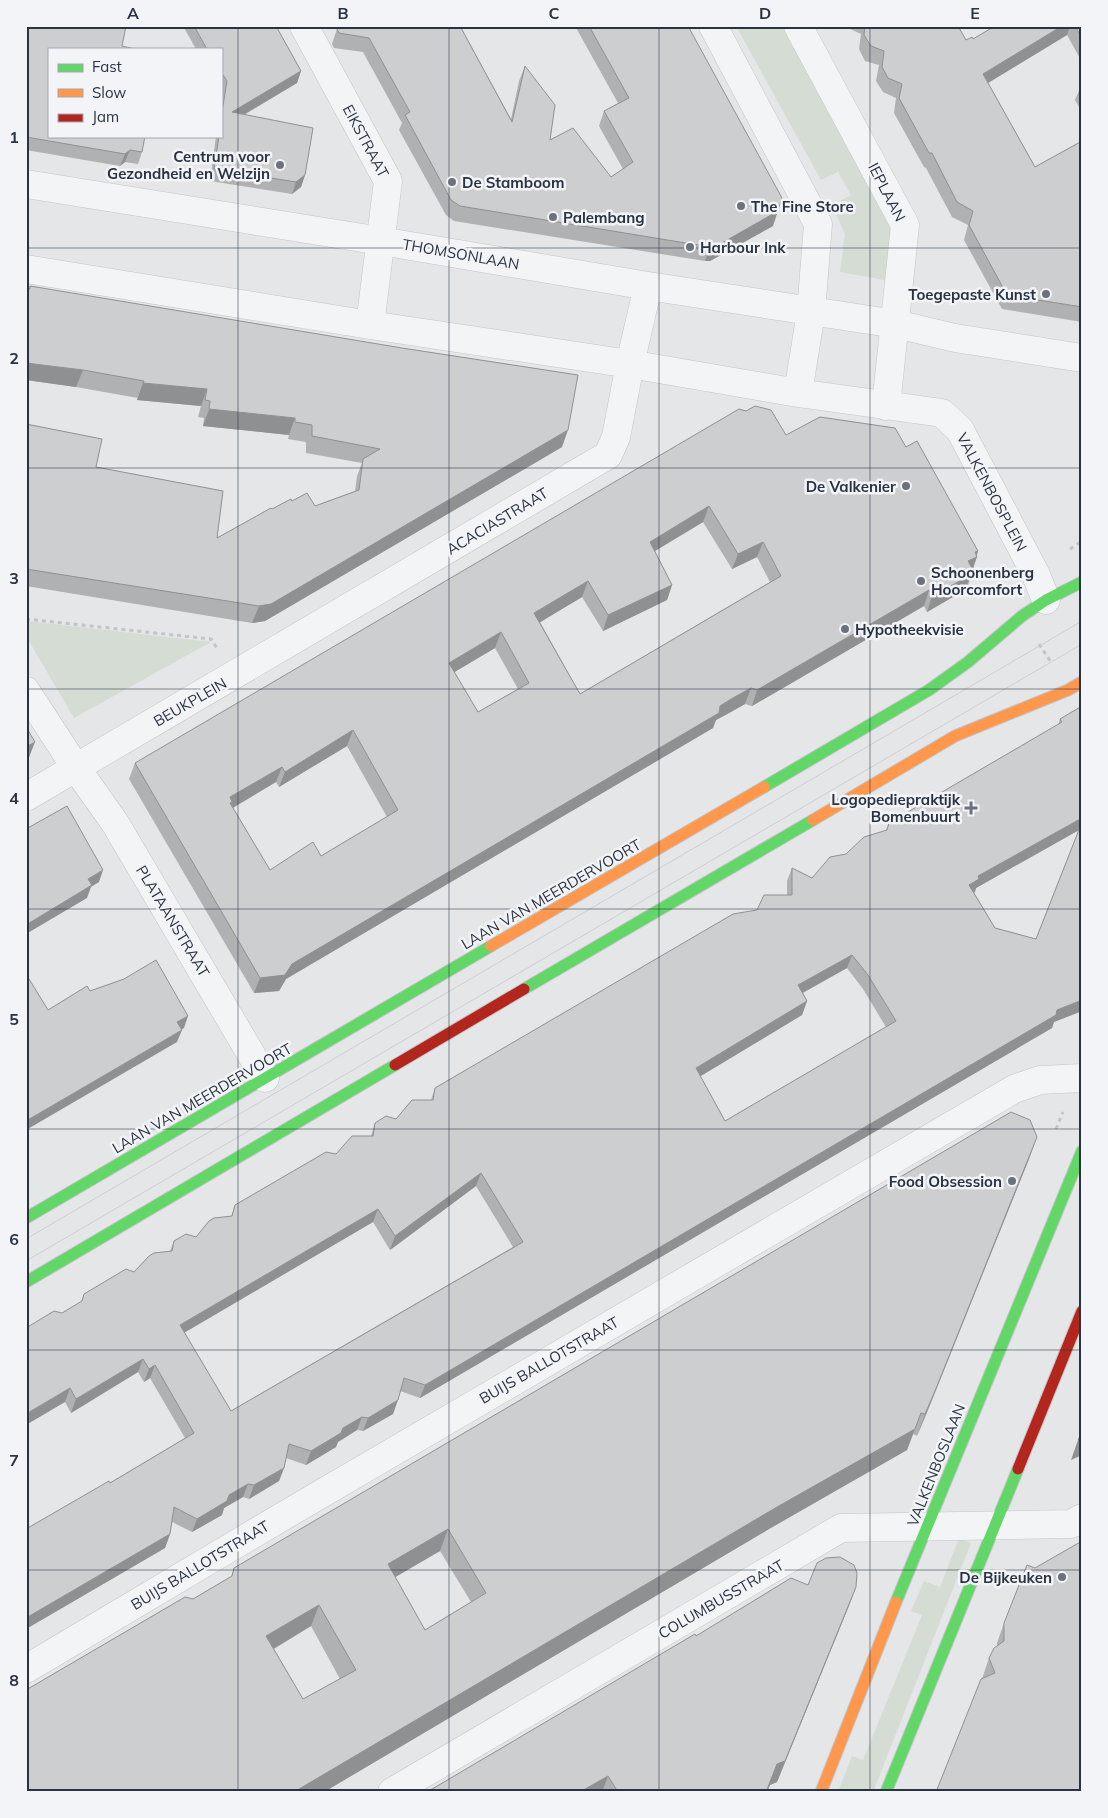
<svg xmlns="http://www.w3.org/2000/svg" width="1108" height="1818" font-family="Mulish,sans-serif">
	<style>
		.green { fill: #d4dcd4 }
		.lines { fill: none; stroke-linecap: round; stroke-linejoin: round }
		.street-casing { stroke: #c2c4c6; stroke-width: 29 }
		.fast-casing { stroke: #c2c4c6; stroke-width: 13 }
		.slow-casing { stroke: #c2c4c6; stroke-width: 13 }
		.jam-casing { stroke: #c2c4c6; stroke-width: 13 }
		.path { stroke: #c3c4c8; stroke-width: 3; stroke-dasharray: 4 4; stroke-linecap: butt }
		.street { stroke: #f3f4f5; stroke-width: 28 }
		.fast { stroke: #63d668; stroke-width: 11 }
		.slow { stroke: #ff974d; stroke-width: 11 }
		.jam { stroke: #b3261e; stroke-width: 11 }
		.tram { stroke: #cdced0; stroke-width: 1 }
		.wall { fill: #afb1b3; fill-rule: evenodd }
		.shaded-wall { fill: #8f9092 }
		.building { fill: #ccced0; stroke: #8f9092; fill-rule: evenodd }
		.grid { fill: none; stroke: #2a3342; stroke-width: 1; stroke-opacity: 0.55 }
		.poi-dot { fill: #6b727c; stroke: #f2f4f7; stroke-width: 2 }
		.labels { text-anchor: middle; dominant-baseline: central; stroke-width: 5; stroke-linejoin: round; paint-order: stroke }
		.street-label { font-size: 15px; fill: #2a3342; stroke: #f2f4f7 }
		.poi-label { font-size: 15px; font-weight: bold; fill: #2a3342; stroke: #f2f4f7; text-anchor: end }
		.neatline { fill: none; stroke: #2a3342; stroke-width: 2 }
		.grid-label { font-size: 16px; text-anchor: middle; font-weight: bold; fill: #2a3342 }
	</style>
	<rect width="100%" height="100%" fill="#e4e6e8"/>
	<path class="green" d="M736,26H784L884,206C894,234 892,252 889,281L840,272L845,234L832,205L851,195L838,172L821,180Z
		M26,621L211,642L74,718L26,636Z
		M959,1538L971,1543L873,1792H838L852,1756L863,1760L922,1615L911,1611L924,1581L940,1587Z"/>
	<g class="lines">
		<g class="street-casing">
			<path id="street" d="M304,26L388,181L370,325
				M713,26L818,224L811,312L798,393
				M798,26L905,225L886,406
				M26,184L381,241L648,286L896,324L955,338L1082,358
				M26,269L370,325L630,364L798,393L942,413L960,430L1036,575L1046,600
				M26,691L76,768L115,823L265,1078
				M26,797L608,455L616,437L630,364L648,286
				M26,1669L285,1515L1014,1089L1040,1080L1082,1078
				M392,1792L841,1528L1071,1524L1082,1518"/>
		</g>
		<g class="fast-casing">
			<path id="fast" d="M764,787L929,690L968,662L1022,616L1046,600L1082,582
				M524,989L813,820
				M26,1218L491,946
				M26,1282L395,1065
				M896,1602L1082,1151
				M886,1792L1018,1469"/>
		</g>
		<g class="slow-casing">
			<path id="slow" d="M813,820L955,736L1068,690L1082,682
				M491,946L764,787
				M821,1792L896,1602"/>
		</g>
		<g class="jam-casing">
			<path id="jam" d="M395,1065L524,989
				M1018,1469L1082,1311"/>
		</g>
		<path class="path" d="M1070,549L1082,541
			M26,619L211,639L217,648
			M1039,644L1051,662
			M1056,1129L1063,1112"/>
		<use href="#street" class="street"/>
		<use href="#fast" class="fast"/>
		<use href="#slow" class="slow"/>
		<use href="#jam" class="jam"/>
		<path class="tram" d="M26,1239L1082,621
			M26,1261L1082,644"/>
	</g>
	<path class="wall" d="M26,26L122,46L142,152L138,164L125,162L120,166L26,150Z
		M183,26H276L301,71L297,83L244,115L305,175L301,187L292,194L210,181L216,136H221V100L222,93L221,92V49H196Z
		M460,26L511,119L519,81L525,66L550,140L611,177L623,169L599,126L604,111L618,103L575,26H688L773,226L710,261H705L454,221L446,215L399,130L402,123L363,52L334,48L332,44L337,29Z
		M847,26H958L966,40L973,39L995,26H1082V62L1067,35L988,83L1035,167L1082,141V322L1002,309L964,240L968,225L952,217L926,168L924,167L894,113L896,98L883,92L876,81L879,65L865,61L859,49L861,34L848,28Z
		M1082,85V112L1075,100L1081,86Z
		M30,286L562,447L265,621L252,623L26,586V424L96,467L217,538L272,509L292,501L315,506L355,491L357,476L362,463L306,453V442L288,439L289,435L203,426L204,418L198,417L201,406L137,400L138,398L76,387L26,380V288L29,289Z
		M786,435L906,447L978,551L968,586L965,590L927,612L924,606L752,706L745,704L726,715L716,720L713,728L286,979L279,991L254,993L129,779L135,763ZM703,522L732,569L757,557L770,582L580,694L540,622L582,597L603,631L667,600L672,585L655,551ZM495,648L518,689L478,712L454,672ZM347,746L387,817L321,856L270,870L233,808L276,782L279,787Z
		M1082,706V1011L1054,1022L1052,1028L420,1398L400,1391L393,1414L363,1431L357,1430L338,1442L336,1447L306,1465L286,1458L284,1468L279,1481L249,1499L243,1497L224,1508L222,1515L192,1532L172,1522L170,1534L165,1548L26,1629V1529L110,1483L185,1438L150,1378L144,1382L138,1372L71,1413L65,1402L62,1313L81,1302L84,1294L134,1272L170,1251L174,1241L196,1237L231,1217L235,1205L371,1136L375,1123L396,1119L431,1100L435,1088L757,910L787,895V881L792,868L812,878L846,854L886,830L889,823L1058,725L1060,719ZM1079,830L1036,939L995,928L974,893L976,888ZM847,968L863,989L886,1027L725,1121L700,1076L802,1015L807,1001L803,993ZM476,1186L513,1247L231,1411L184,1333L373,1222L390,1250Z
		M1029,1159L927,1413L917,1436L913,1434L907,1450L769,1529L324,1792H26L193,1599L231,1577L234,1568ZM440,1551L471,1602L425,1630L395,1577ZM311,1626L340,1679L303,1699L274,1649Z
		M808,1585L856,1587L848,1608L777,1782L770,1785L767,1792H427L696,1636Z
		M1004,1623L1082,1792L982,1679L989,1658L997,1646V1643Z"/>
	<path class="shaded-wall" d="M1062,26H1070L1067,35L978,89L983,74Z
		M301,71L297,83L228,124L232,112Z
		M130,150L125,162L120,166L125,154Z
		M305,175L301,187L292,194L296,182Z
		M778,211L773,226L710,261H705L710,247Z
		M26,363L83,370L76,387L26,380Z
		M143,383L207,389L201,406L137,400Z
		M209,409L295,418L289,435L203,426Z
		M568,430L562,447L265,621L252,623L259,606Z
		M709,506L703,522L645,557L650,542Z
		M763,542L757,557L732,569L738,554Z
		M978,551L976,557H977L972,571L973,570L965,590L927,612L932,596L968,561L975,552Z
		M588,581L582,597L529,629L534,613Z
		M672,585L667,600L603,631L608,615Z
		M929,590L924,606L752,706L757,690Z
		M501,632L495,648L443,679L449,663Z
		M751,688L745,704L716,720L713,728L286,979L279,991L254,993L260,978L292,964L720,706Z
		M353,730L347,746L279,787L285,772Z
		M35,742L28,760L26,761V747Z
		M282,767L276,782L229,810L230,797Z
		M1082,818V823L1079,830L976,888L975,892L964,899L969,885L978,876Z
		M103,870L99,882L91,887L87,898L26,934V925L88,879Z
		M852,955L847,968L793,998L798,985Z
		M1082,1000V1011L1054,1022L1052,1028L420,1398L425,1385L1057,1010Z
		M807,1001L802,1015L691,1082L696,1068Z
		M188,1016L184,1028L173,1035L177,1022Z
		M182,1030L177,1042L26,1130V1121Z
		M1037,1137L1029,1159L917,1436L925,1414Z
		M481,1173L476,1186L390,1250L395,1236Z
		M378,1209L373,1222L175,1338L180,1325Z
		M143,1359L138,1372L71,1413L76,1399Z
		M155,1365L150,1378L144,1382L149,1369Z
		M70,1388L65,1402L26,1425V1414Z
		M398,1400L393,1414L363,1431L368,1418Z
		M921,1413L907,1450L769,1529L324,1792H294Z
		M362,1417L357,1430L338,1442L336,1447L306,1465L311,1451L343,1428Z
		M1082,1438V1455L1071,1460L1078,1440Z
		M284,1468L279,1481L249,1499L254,1485Z
		M248,1484L243,1497L224,1508L222,1515L192,1532L197,1519L229,1495Z
		M448,1529L440,1551L380,1586L388,1564Z
		M170,1534L165,1548L26,1629V1618Z
		M856,1587L848,1608L777,1782L770,1785L767,1792H766L777,1764Z
		M319,1605L311,1626L258,1658L266,1636Z
		M608,1776L602,1792H580Z"/>
	<path class="building" d="M26,26H126L122,46L135,49H49V136H145L142,152L130,150L125,154L26,137Z
		M194,26H276L301,71L232,112L313,128L305,175L296,182L214,169L219,136H221V118L227,81L221,72V49H207Z
		M342,26H460L512,122L525,66L555,105L550,140L573,128L611,177L633,162L604,111L629,98L589,26H688L782,198L778,211L715,247H710L460,206L451,200L405,115L410,112L369,38L339,33L337,29Z
		M865,26H958L966,40L972,37L973,39L995,26H1062L983,74L1035,167L1082,141V307L1007,295L969,225L973,211L957,202L932,153H929L899,98L902,84L888,78L882,67L884,51L871,46L864,35Z
		M1075,26H1082V38Z
		M30,286L402,348L578,375L568,430L271,604L259,606L26,569V424L102,439L96,467L223,491L217,538L271,508L272,509L291,499L292,501L307,493L315,506L359,490L363,459L380,449L312,436V425L295,422V418L209,409L210,401L205,400L207,389L143,383L144,381L83,370L26,363V288L30,289Z
		M755,406L771,410L786,435L820,417L895,428L906,447L917,441L978,551L975,552L977,557L968,561L973,570L970,572L971,575L932,596L929,590L757,690L751,688L731,699L720,706L719,713L292,964L285,975L260,978L135,763L739,409L746,411ZM709,506L738,554L763,542L781,576L580,694L534,613L588,581L608,615L672,585L650,542ZM501,632L529,683L478,712L449,663ZM353,730L398,810L321,856L313,842L270,870L230,803L232,802L230,797L282,767L285,772Z
		M1082,706V818L978,876L979,879L969,885L995,928L1036,939L1082,822V1000L1057,1010L1056,1015L425,1385L404,1378L398,1400L368,1418L362,1417L343,1428L341,1433L311,1451L289,1444L284,1468L254,1485L248,1484L229,1495L227,1501L197,1519L174,1507L170,1534L26,1618V1529L109,1481L110,1483L194,1433L155,1365L149,1369L143,1359L76,1399L70,1388L26,1414V1328L54,1311L62,1313L82,1301L84,1294L126,1269L134,1272L149,1256L154,1253L172,1251L174,1241L186,1234L196,1237L209,1221L214,1218L232,1216L235,1205L326,1152L336,1154L352,1136H373L375,1123L386,1116L396,1119L412,1100H433L435,1088L733,914L757,910L764,895H792V868L812,878L830,857L846,854L864,837L887,830L889,823L1062,722L1060,719ZM852,955L868,975L896,1021L725,1121L696,1068L807,1001L798,985ZM481,1173L523,1242L231,1411L180,1325L378,1209L395,1236Z
		M26,727L35,742L26,747Z
		M67,806L103,870L88,879L92,885L26,925V829Z
		M156,960L188,1016L177,1022L182,1030L26,1121V974L48,1010L87,986L90,991L124,979Z
		M1011,1112L1030,1120L1037,1137L935,1391L925,1414L921,1413L915,1429L777,1507L294,1792H26V1690L185,1597L193,1599L232,1576L234,1568ZM448,1529L486,1593L425,1630L388,1564ZM319,1605L356,1670L303,1699L266,1636Z
		M1082,1432V1438L1078,1440Z
		M1082,1541V1792H936L981,1679L995,1673L989,1658L994,1648L1004,1641V1623L1027,1565L1035,1568Z
		M840,1557L854,1565L857,1573L856,1587L785,1761L777,1764L766,1792H618L608,1776L580,1792H427L695,1634L696,1636L791,1578L808,1585L817,1563L826,1558Z"/>
	<path class="grid" d="M238,26V1792M449,26V1792M659,26V1792M870,26V1792M26,248H1082M26,468H1082M26,689H1082M26,909H1082M26,1129H1082M26,1350H1082M26,1570H1082"/>
	<g class="poi-dot">
		<circle cx="280" cy="165" r="5"/>
		<circle cx="452" cy="182" r="5"/>
		<circle cx="741" cy="206" r="5"/>
		<circle cx="553" cy="217" r="5"/>
		<circle cx="690" cy="247" r="5"/>
		<circle cx="1046" cy="294" r="5"/>
		<circle cx="906" cy="486" r="5"/>
		<circle cx="921" cy="581" r="5"/>
		<circle cx="845" cy="629" r="5"/>
		<path d="M968.5 800.5h5v5h5v5h-5v5h-5v-5h-5v-5h5z"/>
		<circle cx="1012" cy="1181" r="5"/>
		<circle cx="1062" cy="1577" r="5"/>
	</g>
	<g class="labels">
		<g class="street-label">
			<text transform="translate(366 141) rotate(62)">EIKSTRAAT</text>
			<text transform="translate(887 192) rotate(63)">IEPLAAN</text>
			<text transform="translate(461 254) rotate(10)">THOMSONLAAN</text>
			<text transform="translate(992 492) rotate(62)">VALKENBOSPLEIN</text>
			<text transform="translate(497 521) rotate(-31)">ACACIASTRAAT</text>
			<text transform="translate(190 702) rotate(-30)">BEUKPLEIN</text>
			<text transform="translate(551 894) rotate(-30)">LAAN VAN MEERDERVOORT</text>
			<text transform="translate(173 921) rotate(59)">PLATAANSTRAAT</text>
			<text transform="translate(202 1098) rotate(-30)">LAAN VAN MEERDERVOORT</text>
			<text transform="translate(549 1360) rotate(-30)">BUIJS BALLOTSTRAAT</text>
			<text transform="translate(936 1465) rotate(-68)">VALKENBOSLAAN</text>
			<text transform="translate(200 1565) rotate(-31)">BUIJS BALLOTSTRAAT</text>
			<text transform="translate(721 1599) rotate(-30)">COLUMBUSSTRAAT</text>
		</g>
		<g class="poi-label">
			<text x="270" y="156">Centrum voor<tspan x="270" dy="17">Gezondheid en Welzijn</tspan></text>
			<text x="462" y="182" text-anchor="start">De Stamboom</text>
			<text x="751" y="206" text-anchor="start">The Fine Store</text>
			<text x="563" y="217" text-anchor="start">Palembang</text>
			<text x="700" y="247" text-anchor="start">Harbour Ink</text>
			<text x="1036" y="294">Toegepaste Kunst</text>
			<text x="896" y="486">De Valkenier</text>
			<text x="931" y="572" text-anchor="start">Schoonenberg<tspan x="931" dy="17">Hoorcomfort</tspan></text>
			<text x="855" y="629" text-anchor="start">Hypotheekvisie</text>
			<text x="960" y="799">Logopediepraktijk<tspan x="960" dy="17">Bomenbuurt</tspan></text>
			<text x="1002" y="1181">Food Obsession</text>
			<text x="1052" y="1577">De Bijkeuken</text>
		</g>
	</g>
	<rect width="1108" height="1818" fill="none" stroke="#f2f4f7" stroke-width="55"/>
	<rect x="48" y="48" width="175" height="90" fill="#f2f4f7" stroke="#a2a7af"/>
	<rect x="58" y="64" width="25" height="8" fill="#63d668" stroke="#a2a7af"/>
	<text x="92" y="72" font-size="15" fill="#2a3342">Fast</text>
	<rect x="58" y="89" width="25" height="8" fill="#ff974d" stroke="#a2a7af"/>
	<text x="92" y="98" font-size="15" fill="#2a3342">Slow</text>
	<rect x="58" y="114" width="25" height="8" fill="#b3261e" stroke="#a2a7af"/>
	<text x="92" y="122" font-size="15" fill="#2a3342">Jam</text>
	<rect x="28" y="28" width="1052" height="1762" class="neatline"/>
	<g class="grid-label">
		<text x="133" y="19">A</text>
		<text x="343" y="19">B</text>
		<text x="554" y="19">C</text>
		<text x="765" y="19">D</text>
		<text x="975" y="19">E</text>
		<text x="14" y="143">1</text>
		<text x="14" y="364">2</text>
		<text x="14" y="584">3</text>
		<text x="14" y="804">4</text>
		<text x="14" y="1025">5</text>
		<text x="14" y="1245">6</text>
		<text x="14" y="1466">7</text>
		<text x="14" y="1686">8</text>
	</g>
</svg>
